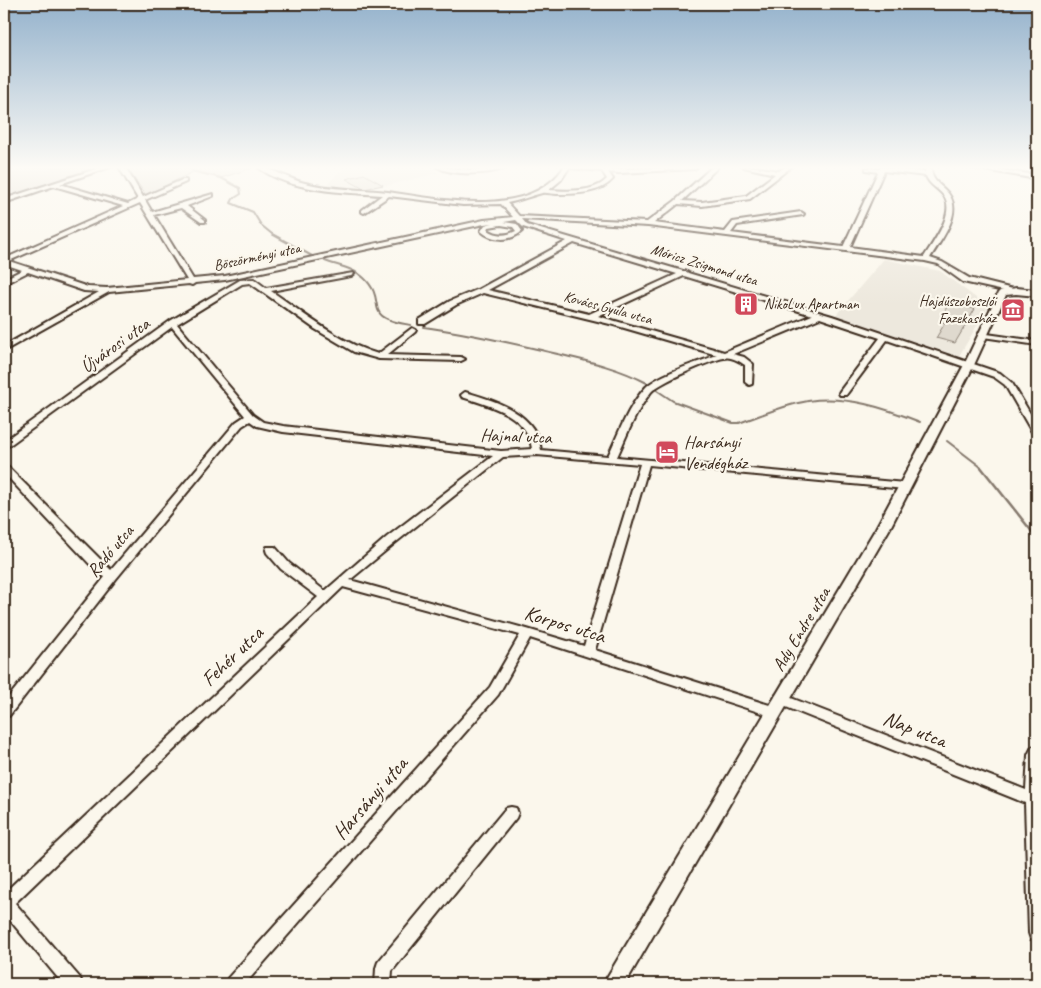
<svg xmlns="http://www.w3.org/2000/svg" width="1041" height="988" font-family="Caveat,sans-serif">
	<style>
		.built { fill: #ede8dd }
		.green { fill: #dfd9ce; stroke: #8d8276 }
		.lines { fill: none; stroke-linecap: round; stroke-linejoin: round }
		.stream-far1 { stroke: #85796d; stroke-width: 2 }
		.stream { stroke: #85796d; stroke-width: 2.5 }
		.minor-casing { stroke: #3b2a1e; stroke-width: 4 }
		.major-casing { stroke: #3b2a1e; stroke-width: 4 }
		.minor { fill: #fbf7ec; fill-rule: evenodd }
		.major { fill: #fbf7ec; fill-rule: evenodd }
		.labels { text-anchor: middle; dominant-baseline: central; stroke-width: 4.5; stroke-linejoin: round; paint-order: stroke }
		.far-street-label { font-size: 15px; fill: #3b2a1e; stroke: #fbf7ec }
		.far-poi-label { font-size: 15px; fill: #3b2a1e; stroke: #fbf7ec; text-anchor: end }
		.street-label { font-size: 18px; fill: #3b2a1e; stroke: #fbf7ec }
		.poi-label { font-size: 18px; fill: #3b2a1e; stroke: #fbf7ec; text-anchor: start }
		.near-street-label { font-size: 21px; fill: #3b2a1e; stroke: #fbf7ec }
	</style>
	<rect width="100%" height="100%" fill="#fbf7ec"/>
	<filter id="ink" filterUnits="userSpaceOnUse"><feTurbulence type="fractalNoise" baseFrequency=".02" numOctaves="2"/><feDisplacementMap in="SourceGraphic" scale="10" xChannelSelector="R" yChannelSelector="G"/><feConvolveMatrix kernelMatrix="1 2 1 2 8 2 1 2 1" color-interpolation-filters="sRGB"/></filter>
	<g filter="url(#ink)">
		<path class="built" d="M347,167H427L439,173L368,190L325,186L335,177L336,174Z
			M884,259L940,271L988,307L959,356L835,316Z"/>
		<path class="green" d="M4,167H99L51,184L4,197Z
			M126,167H252V168L221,178L193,172L146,195Z
			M364,174L383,185L364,189L346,179Z
			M949,303L975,309L955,343L936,338L945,323L939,321Z"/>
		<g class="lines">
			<path class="stream-far1" d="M188,167L193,171L221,178L240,188L241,194L233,199L231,203L253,212L261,225L272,234L312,256
				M325,261C338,266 354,268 364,278C390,303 358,317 411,325
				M424,327C463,332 502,341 541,350C577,359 613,365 647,383
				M655,389L673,401L733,423H739C762,415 784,405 808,401C846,395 885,408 920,422
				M947,441L981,467"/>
			<path class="stream" d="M980,466L1037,538"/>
			<g class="minor-casing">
				<path id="minor" d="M102,167H110L60,184L128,204L138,199L119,167H125L143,197L182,180H186V182L145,200L152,212L213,194V196L187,206L205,220V222H201L181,208L154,215L193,279L225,276L484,220L513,217L501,204L463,205L389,196L364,213L362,212V210L382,195C344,192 289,192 258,167C269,167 291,180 305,183C332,190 361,189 388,192C441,199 529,220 564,167L619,169L697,167L694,169L619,173L608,172L613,179C600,194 575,194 557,194C552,194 546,192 542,193C530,196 519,201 507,203L519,216L647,222L675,201L712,167H718L682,201L702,202L746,196L775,174L744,167H756L779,171L785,167H791L750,199L702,206L678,204L654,223L725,232L733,222L801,212L804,214L803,215L737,225L731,233L843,247L878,172L866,170V168L879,169L882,167L925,172V167H931C931,178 936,182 944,189C967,209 942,238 930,258L942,262L969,278L1013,289V293L963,282L938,264L925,261L648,226L522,219L527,225L683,271L687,272L688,273L832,316L1000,373L1012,383L1037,425V435L1032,432L1005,385L994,377L887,340L846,395H840L839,393L840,391L880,338L820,318L733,354L744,357L753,364L752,384L749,385L745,382V365C739,361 730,356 724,358C711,360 658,383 651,392C636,411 627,435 617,457L905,483L910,486L905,489L649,465L595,650L779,708L780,712L779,716L774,717L530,638L498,695L245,984H226L228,978L490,687L520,635L343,587L15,903L80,978L82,984H63L4,913V893L318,597L281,569L267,553L266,550L267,547H275L289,563L325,591L387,537L493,456L283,432L257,426L250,421L242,426L116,579L9,716L4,717V703L105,577L99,574L4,473V465L7,466L111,570L236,422L245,416L172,327L7,447L4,448V441L170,321L240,280L254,279L266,288L353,273L354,274L351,276L271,291C305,314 338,342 378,354L412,328L416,330L415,332L387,355L461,357L465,359L461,361L379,359L354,352L315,329L250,283L242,284L177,324L253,415L263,422L283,426L501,451L532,449C528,415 491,406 462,397L461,395L465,392C497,401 536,413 541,450L608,456C619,433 628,406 646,387C659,374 699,362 717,355L614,325L483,293L456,305L425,324H419V320L450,301L479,289L567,241L523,227L516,220L504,222L517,224L522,231C511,242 492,241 481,231L485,225L493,223L484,224L225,280L195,283L192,285L189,284L109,292L4,351V346L99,292L84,291L28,272L4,284V279L22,270L4,264V259L123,206L54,186L4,203V199ZM569,168L602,171L607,179C594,193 566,191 549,190L561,180ZM884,171L926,176C929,185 938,188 944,196C956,213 933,242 924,257L850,247ZM140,203L187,280L107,288L88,287L9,261ZM501,225L513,227L516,231C506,236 497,236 488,230L489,227ZM574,243L677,274L589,314L488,290ZM684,276L812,315L724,352L598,316ZM537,455L640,464L584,646L527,629L350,580L395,543L503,457Z
					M437,167L472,170L507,167C491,175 453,176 437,167Z
					M967,167H981L1037,175V179Z
					M980,333L1037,341V345L983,337H980Z
					M781,694L1026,790L1028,755L1032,747L1037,745V941L1031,939L1029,933L1025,803L776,703L775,699L776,695Z
					M511,807L516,808L518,813L516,818L392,971L391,984H375L376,968L378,962L506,808Z"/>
			</g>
			<g class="major-casing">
				<path id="major" d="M1016,288L1037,290V296L1016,294L1006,295L974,365L890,528L625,984H603L876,528L964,365L998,293L1000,291Z"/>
			</g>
			<use href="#minor" class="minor"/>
			<use href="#major" class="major"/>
		</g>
	</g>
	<linearGradient id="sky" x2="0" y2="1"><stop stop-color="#94b2cc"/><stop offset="0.55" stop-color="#fdfbf6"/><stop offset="1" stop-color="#fdfbf6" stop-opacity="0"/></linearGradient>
	<rect width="1041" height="305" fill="url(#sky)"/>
	<defs>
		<g id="building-square" transform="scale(1.25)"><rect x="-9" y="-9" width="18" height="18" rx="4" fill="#d1495b" stroke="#fbf7ec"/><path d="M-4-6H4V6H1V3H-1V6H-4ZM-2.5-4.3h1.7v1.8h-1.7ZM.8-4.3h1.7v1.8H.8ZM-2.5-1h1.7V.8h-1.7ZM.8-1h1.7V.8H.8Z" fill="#fff"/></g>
		<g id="museum-square" transform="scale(1.25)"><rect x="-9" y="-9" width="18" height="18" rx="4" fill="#d1495b" stroke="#fbf7ec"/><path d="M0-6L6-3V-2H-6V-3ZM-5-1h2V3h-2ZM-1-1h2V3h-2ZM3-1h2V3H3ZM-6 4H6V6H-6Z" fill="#fff"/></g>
		<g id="hotel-square" transform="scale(1.25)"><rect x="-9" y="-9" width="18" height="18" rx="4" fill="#d1495b" stroke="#fbf7ec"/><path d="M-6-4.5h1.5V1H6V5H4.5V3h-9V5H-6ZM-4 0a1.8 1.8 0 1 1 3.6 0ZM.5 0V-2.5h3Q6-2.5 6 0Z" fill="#fff"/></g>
	</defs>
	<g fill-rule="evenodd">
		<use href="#building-square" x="746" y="304"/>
		<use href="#museum-square" x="1013" y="310"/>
		<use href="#hotel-square" x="667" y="452"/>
	</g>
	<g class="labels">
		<g class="far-street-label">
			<text transform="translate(257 257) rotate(-12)">Böszörményi utca</text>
			<text transform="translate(704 265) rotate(17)">Móricz Zsigmond utca</text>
			<text transform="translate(608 308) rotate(15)">Kovács Gyula utca</text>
		</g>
		<g class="far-poi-label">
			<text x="996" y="301">Hajdúszoboszlói<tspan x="996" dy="17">Fazekasház</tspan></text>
			<text x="764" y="304" text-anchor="start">NikoLux Apartman</text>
		</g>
		<g class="street-label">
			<text transform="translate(115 345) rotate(-36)">Újvárosi utca</text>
			<text transform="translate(516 436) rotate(2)">Hajnal utca</text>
			<text transform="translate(110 551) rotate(-50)">Radó utca</text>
			<text transform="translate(801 629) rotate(-59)">Ady Endre utca</text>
		</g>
		<g class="poi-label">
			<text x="684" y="442">Harsányi<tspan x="684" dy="21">Vendégház</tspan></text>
		</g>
		<g class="near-street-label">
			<text transform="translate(565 624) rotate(17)">Korpos utca</text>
			<text transform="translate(232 656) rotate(-44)">Fehér utca</text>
			<text transform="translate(915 729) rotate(22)">Nap utca</text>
			<text transform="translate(370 798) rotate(-49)">Harsányi utca</text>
		</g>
	</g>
	<rect width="1041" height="988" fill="none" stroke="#fbf7ec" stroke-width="20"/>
	<rect x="10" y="10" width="1021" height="968" fill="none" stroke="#3b2a1e" stroke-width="2" filter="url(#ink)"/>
</svg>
